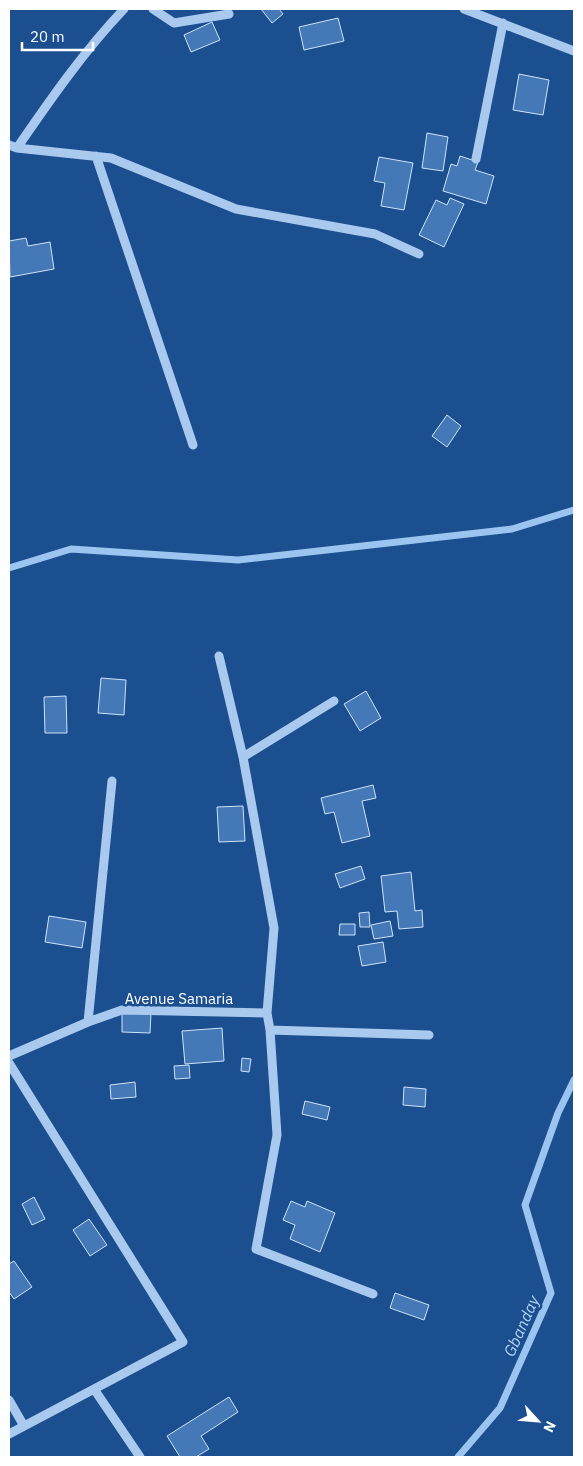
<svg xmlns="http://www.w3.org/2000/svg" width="583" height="1466" font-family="'IBM Plex Sans',sans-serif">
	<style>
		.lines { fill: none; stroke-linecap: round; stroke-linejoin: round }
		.stream { stroke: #9cc4f0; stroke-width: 7 }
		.building { fill: #4478b7; stroke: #cfe3fa }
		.minor { stroke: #a9c9ee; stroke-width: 9 }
		.labels { text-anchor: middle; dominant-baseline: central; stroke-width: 5; stroke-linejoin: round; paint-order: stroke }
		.street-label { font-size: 15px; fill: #fff; stroke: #1b4f8f }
		.water-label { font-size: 16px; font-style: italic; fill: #b5d3f5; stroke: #1b4f8f }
	</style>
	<rect width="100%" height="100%" fill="#1b4f8f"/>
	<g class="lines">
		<path class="stream" d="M9,568L71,549L238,560L512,529L574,510
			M458,1457L500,1408L551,1293L525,1205L558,1113L574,1080"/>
	</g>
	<path class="building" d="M261,9H279L283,14L272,23Z
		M338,18L344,41L304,50L299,27Z
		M212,22L220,40L191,52L184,35Z
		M519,74L549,80L543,115L513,110Z
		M427,133L448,137L443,171L422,168Z
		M460,156L478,162L475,170L494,176L486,204L443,191L451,164L457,166Z
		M379,157L413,163L404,210L381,206L385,183L374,181Z
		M450,198L464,204L444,247L419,235L436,200L447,205Z
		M26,238L28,246L50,242L54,269L10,277L9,241Z
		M447,415L461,426L447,447L432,436Z
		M101,678L126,680L124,715L98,713Z
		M366,691L381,718L360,731L344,704Z
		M66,696L67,733H45L44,697Z
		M373,785L376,798L362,801L370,836L342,843L334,812L325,814L321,798Z
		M243,806L245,841L219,842L217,807Z
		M361,866L365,879L340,888L335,874Z
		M411,872L415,911L422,910L423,927L399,929L397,911L385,912L381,876Z
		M369,912L370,927H360L359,913Z
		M49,916L86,922L82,948L45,942Z
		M390,921L393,936L374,939L371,925Z
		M340,924H355V935H339Z
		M383,942L386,962L362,966L358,946Z
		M122,1012L151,1013L150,1033L122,1032Z
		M222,1028L224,1061L185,1064L182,1031Z
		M242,1058L251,1059L249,1072L241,1071Z
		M189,1065L190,1078L175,1079L174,1066Z
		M135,1082L136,1097L111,1099L110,1085Z
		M404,1087L426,1089L425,1107L403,1105Z
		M305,1101L330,1107L327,1120L302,1114Z
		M34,1197L45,1219L32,1225L22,1204Z
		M291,1201L305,1207L307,1201L335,1213L320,1252L290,1239L295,1225L283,1220Z
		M89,1219L107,1245L90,1256L73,1230Z
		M14,1261L32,1287L14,1299L9,1292V1264Z
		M395,1293L429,1305L424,1320L390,1308Z
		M229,1397L238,1412L201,1436L209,1449L196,1457H180L167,1436Z"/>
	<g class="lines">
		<path class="minor" d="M153,9L174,23L229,14
			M464,9L574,51
			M9,145L17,148L111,158L236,209L375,234L419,254
			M17,148C50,100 84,51 124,9
			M96,156L193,445
			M476,159L503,23
			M219,656L243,757L274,928L267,1013L270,1030L277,1135L256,1249L373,1294
			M243,757L334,701
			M88,1022L112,781
			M270,1030L429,1035
			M9,1056L88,1022L122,1010L267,1013
			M9,1063L183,1342L9,1434
			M94,1389L140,1457
			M9,1400L24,1426"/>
	</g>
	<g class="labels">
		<g class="street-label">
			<text x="179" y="998">Avenue Samaria</text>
		</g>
		<g class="water-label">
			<text transform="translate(521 1326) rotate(-66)">Gbanday</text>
		</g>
	</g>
	<rect width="583" height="1466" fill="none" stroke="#ffffff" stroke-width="20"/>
	<g transform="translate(538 1421) rotate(116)" stroke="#1b4f8f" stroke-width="4" paint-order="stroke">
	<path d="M0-4L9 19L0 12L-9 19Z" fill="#ffffff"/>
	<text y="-8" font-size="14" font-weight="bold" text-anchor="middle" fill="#ffffff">N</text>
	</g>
	<path d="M22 42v8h71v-8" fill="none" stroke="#ffffff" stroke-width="2.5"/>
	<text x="30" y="42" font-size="15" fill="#ffffff" stroke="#1b4f8f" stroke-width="4" paint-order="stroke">20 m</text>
</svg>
